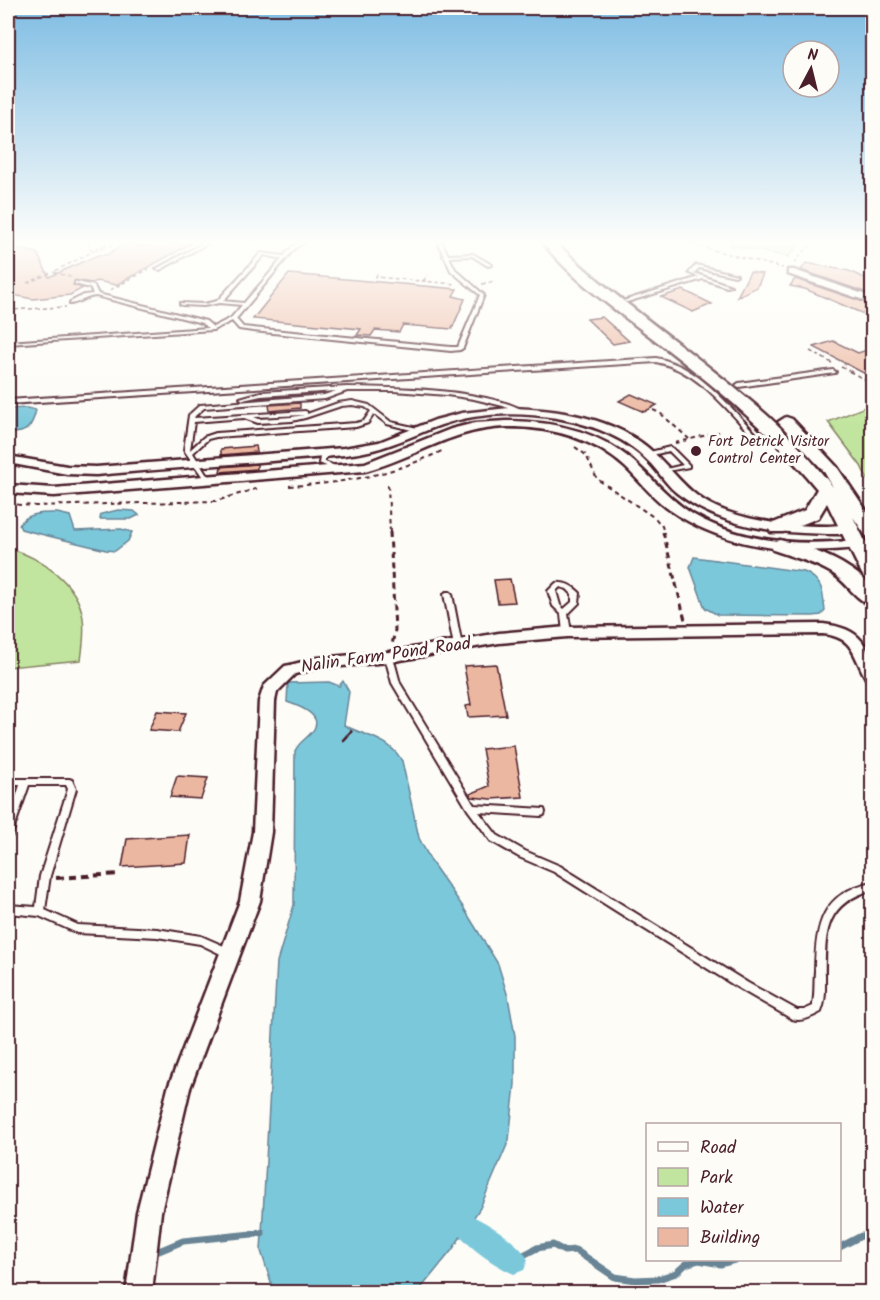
<svg xmlns="http://www.w3.org/2000/svg" width="880" height="1300" font-family="Kalam,sans-serif">
	<style>
		.green { fill: #c1e59e; stroke: #868264; stroke-width: 1.5 }
		.water { fill: #7cc8db; stroke: #688495; stroke-width: 1.5 }
		.lines { fill: none; stroke-linecap: round; stroke-linejoin: round }
		.stream { stroke: #688495; stroke-width: 7 }
		.canal { fill: #7cc8db; fill-rule: evenodd }
		.building { fill: #ecb7a0; stroke: #4a1f2b; stroke-width: 1.5 }
		.lane-casing { stroke: #4a1f2b; stroke-width: 4 }
		.street-casing { stroke: #4a1f2b; stroke-width: 5 }
		.secondary-casing { stroke: #4a1f2b; stroke-width: 5 }
		.path-far3 { stroke: #4a1f2b; stroke-width: 1.5; stroke-dasharray: 4 3; stroke-linecap: butt }
		.path-far2 { stroke: #4a1f2b; stroke-width: 2; stroke-dasharray: 4.5 4; stroke-linecap: butt }
		.path-far1 { stroke: #4a1f2b; stroke-width: 3; stroke-dasharray: 6 4.5; stroke-linecap: butt }
		.path { stroke: #4a1f2b; stroke-width: 4; stroke-dasharray: 8 5; stroke-linecap: butt }
		.lane { fill: #fdfcf7; fill-rule: evenodd }
		.street { fill: #fdfcf7; fill-rule: evenodd }
		.secondary { fill: #fdfcf7; fill-rule: evenodd }
		.poi-dot { fill: #4a1f2b; stroke: #fdfcf7; stroke-width: 2 }
		.labels { text-anchor: middle; dominant-baseline: central; stroke-width: 6; stroke-linejoin: round; paint-order: stroke }
		.far-poi-label { font-size: 15px; fill: #4a1f2b; stroke: #fdfcf7; text-anchor: start }
		.street-label { font-size: 18px; fill: #4a1f2b; stroke: #fdfcf7 }
	</style>
	<rect width="100%" height="100%" fill="#fdfcf7"/>
	<filter id="ink" filterUnits="userSpaceOnUse"><feTurbulence type="fractalNoise" baseFrequency=".0167" numOctaves="2"/><feDisplacementMap in="SourceGraphic" scale="12" xChannelSelector="R" yChannelSelector="G"/><feConvolveMatrix kernelMatrix="1 2 1 2 8 2 1 2 1" color-interpolation-filters="sRGB"/></filter>
	<g filter="url(#ink)">
		<path class="green" d="M731,243H801L788,257L729,245Z
			M872,404V489L861,466L828,422Z
			M8,548C39,557 78,582 83,618C85,632 83,646 81,660L8,667Z"/>
		<path class="water" d="M27,408L36,410C32,428 26,434 8,433V409Z
			M118,510L134,511L139,515L131,519H100L101,514Z
			M57,513L70,516L75,531L121,529L132,532L128,541L115,551L106,550L28,531L21,529L19,525C27,512 44,513 57,513Z
			M694,557L804,572C823,580 823,592 825,611L821,615L813,616L718,615L705,608L690,567Z
			M343,681L349,692L344,725C366,737 388,737 402,761L419,838L432,863L463,907L498,964L508,997L515,1036V1084L509,1140L480,1208L452,1250L418,1292H274L261,1251L277,962L294,905L295,751C299,742 305,740 311,733C327,716 299,706 287,702L288,683L329,682L339,686Z"/>
		<g class="lines">
			<path class="stream" d="M840,1247L861,1236H872
				M159,1251L183,1241L262,1233
				M514,1260L537,1248L553,1245L564,1251L575,1250L615,1277L635,1280L658,1279L676,1273L686,1264L699,1260L721,1264L735,1260"/>
			<path class="canal" d="M468,1214C485,1221 521,1243 528,1260L524,1270L514,1274C497,1267 462,1244 455,1227L459,1218Z"/>
		</g>
		<path class="building" d="M152,243H192L116,285L97,281L92,283L75,280L73,285L83,288L70,295L33,299L8,294V246L37,253L49,277L98,255H107L123,244L147,246Z
			M806,263L849,271L873,282V295L801,270Z
			M750,272L763,274L757,287L737,297Z
			M289,274L457,289L453,296L465,299L452,329L403,325L399,332L375,330L371,336L357,335L361,329L253,319Z
			M795,279L873,305V312L866,315L805,289L790,286Z
			M683,290L712,304L693,312L661,297Z
			M602,317L629,341L613,344L587,319Z
			M833,341L858,353L873,348V378L814,347Z
			M631,394L657,405L644,412L619,401Z
			M300,403V408L270,411L269,405Z
			M256,446L257,452L221,455V449Z
			M257,464V469L220,472L221,467Z
			M510,579L515,602L498,603L494,580Z
			M496,664L506,715L468,717L466,706L471,705L464,666Z
			M157,711L186,713L178,732L149,730Z
			M514,746L523,797L491,799L472,797L470,794L489,786L482,749Z
			M177,776L208,778L201,799L170,797Z
			M190,835L186,863L122,867L127,839Z"/>
		<g class="lines">
			<g class="lane-casing">
				<path id="lane" d="M203,243H208L160,270L156,269Z
					M299,243H304L295,248L236,319L243,327L451,347H458L480,295L451,271L445,257L443,256L444,255L438,243H442L448,255L473,254L492,265L488,266L472,256L449,257L455,269L484,295L463,348L460,350L451,351L253,331L239,329L232,321L213,330L8,344V342L208,328L202,323L96,296C85,297 79,303 70,304V302L84,295L93,294L90,288L75,284V282H77L94,286L98,294L206,321L213,327L231,318L242,305L219,303L204,306L182,305L180,304V303L204,304L217,301L261,253L284,256L293,246ZM264,255L282,259L244,303L223,301Z
					M696,265L737,275L735,276L699,268L694,273L731,286L727,287L703,279L627,302L623,301L699,277L689,273Z
					M656,358C661,359 666,360 670,362C702,372 734,411 757,435V437H753C726,408 697,370 656,362L8,404V400Z
					M833,370L836,372L835,373L739,387L736,385L739,383Z
					M8,372L11,374V382L8,384Z
					M347,387C394,388 440,388 486,398C499,401 514,404 525,412L522,414L503,406L474,399L447,395L394,391H347L325,399L204,408L195,416L194,418L305,411L307,412V414L338,403L352,401L369,405L391,422L422,429L423,430L420,432L387,424L374,414L368,423L356,427L216,437L208,439L193,453L206,474L215,480L212,482L202,476L184,450L189,415L200,405L324,395L336,391L261,396L243,400L240,398L261,392ZM352,405L365,407L371,411L364,421L356,423L216,433L204,437L190,450L194,422L244,418L258,423L292,421L305,418L341,406ZM304,415L292,417L259,419L254,417Z
					M670,447L672,448L689,465V467L662,472V470L683,465L669,451L648,456L645,454L646,453Z
					M328,451L331,453L325,459V462L338,467V469H334L319,463L320,457Z
					M556,583C565,582 573,586 580,593L579,603L568,614L571,632L567,634L563,632L561,614L553,606L548,591ZM560,587L567,589L572,594V602L564,609L560,605L556,591Z
					M446,592H450L452,594L462,646L458,649L454,646L444,594Z
					M389,654L393,657L400,683L474,805L544,809L545,812L544,815L541,816L479,812L497,835L525,851L560,866L748,983L797,1010H804L813,1006V1004C815,993 814,982 815,971C816,924 821,894 872,882V890C825,904 825,931 825,975C825,988 826,1000 821,1012C811,1017 803,1022 792,1019L740,989L554,872L519,857L491,841L468,810L392,683L385,657Z
					M8,779H69L72,780L76,789L50,876L45,910L78,925L157,929L201,936L233,950L234,953L233,956L229,958L200,944L157,937L77,933L39,916L8,913V905L36,907L40,876L68,789L66,785H29L12,834L11,837L8,838V822L20,785H8Z"/>
			</g>
			<g class="street-casing">
				<path id="street" d="M788,270H794L872,297V303L788,274Z
					M509,408C559,409 617,418 654,453C681,479 691,499 728,512C760,523 794,526 827,526C837,526 851,523 858,530L851,534C793,534 729,532 681,496C667,487 659,471 647,460C624,436 589,424 557,418C519,412 478,412 441,425C413,435 389,448 359,453C326,458 292,459 259,462C205,466 150,470 96,475L67,474L8,463V456L67,466L96,467L344,448L379,442L435,420L462,413Z
					M506,421C552,421 597,430 633,461C654,480 670,500 694,515C744,544 803,546 858,540L865,544L858,548C792,555 723,548 667,508C651,496 639,480 625,467C592,437 550,427 507,427C453,428 415,458 365,471L54,496L8,493V485L54,488L365,463L451,429L475,423Z
					M823,624C860,628 872,645 872,681L867,680C853,657 855,637 823,634L567,637L499,643L389,662L318,668L295,674L277,692L275,701L271,832L260,901L190,1088L161,1212L152,1292H126L137,1212L168,1088L240,901L253,832L259,701L264,686L285,666L290,665L318,658L389,652L499,633L567,627Z"/>
			</g>
			<g class="secondary-casing">
				<path id="secondary" d="M543,243H556C623,306 700,356 768,416C792,438 813,462 833,487L823,470L778,422L786,417L792,419L837,467L872,519V537L866,536L853,517L872,555V580L865,578L862,574L827,503L818,518L783,532H771L768,528L771,524L805,510L817,489C773,435 722,392 668,350C626,317 577,285 543,243Z
					M780,540C814,549 848,561 872,587V605C857,602 846,581 832,573C814,562 793,557 773,550L771,546L773,542Z"/>
			</g>
			<path class="path-far3" d="M87,243L91,247
				M135,243H146
				M686,243L783,268
				M102,246L101,250H90L110,243
				M103,248L117,243
				M794,263L812,243
				M377,274L376,277L456,284
				M71,277L53,272L94,251
				M423,281L428,275
				M27,283L53,272
				M482,284L495,281
				M110,290L149,269
				M8,310L66,307
				M810,351L832,363
				M841,367L852,372"/>
			<path class="path-far2" d="M849,371L872,383
				M653,410L660,413L689,439
				M675,443L719,432
				M575,447L586,455L597,479L655,518L662,526L664,533
				M388,485L390,533
				M289,486C347,483 391,475 444,450
				M8,504L36,506L216,501L259,488"/>
			<path class="path-far1" d="M390,532L395,630L392,645
				M663,532L685,620
				M348,735L354,728"/>
			<path class="path" d="M343,741L350,733
				M56,878L118,874"/>
			<use href="#lane" class="lane"/>
			<use href="#street" class="street"/>
			<use href="#secondary" class="secondary"/>
		</g>
	</g>
	<linearGradient id="sky" x2="0" y2="1"><stop stop-color="#7dbce3"/><stop offset="0.57" stop-color="#fefefb"/><stop offset="1" stop-color="#fefefb" stop-opacity="0"/></linearGradient>
	<rect width="880" height="425" fill="url(#sky)"/>
	<circle class="poi-dot" cx="696" cy="451" r="6"/>
	<g class="labels">
		<g class="far-poi-label">
			<text x="708" y="442">Fort Detrick Visitor<tspan x="708" dy="17">Control Center</tspan></text>
		</g>
		<g class="street-label">
			<text transform="translate(386 656) rotate(-8)">Nalin Farm Pond Road</text>
		</g>
	</g>
	<rect width="880" height="1300" fill="none" stroke="#fdfcf7" stroke-width="30"/>
	<rect x="15" y="15" width="850" height="1270" fill="none" stroke="#4a1f2b" stroke-width="2" filter="url(#ink)"/>
	<rect x="646" y="1123" width="195" height="138" fill="#fdfcf7" stroke="#b5a4a5" stroke-width="1.5"/>
	<rect x="658" y="1142" width="30" height="9" fill="#fdfcf7" stroke="#b5a4a5" stroke-width="1.5"/>
	<text x="700" y="1153" font-size="18" fill="#4a1f2b">Road</text>
	<rect x="658" y="1168" width="30" height="18" fill="#c1e59e" stroke="#b5a4a5" stroke-width="1.5"/>
	<text x="700" y="1183" font-size="18" fill="#4a1f2b">Park</text>
	<rect x="658" y="1198" width="30" height="18" fill="#7cc8db" stroke="#b5a4a5" stroke-width="1.5"/>
	<text x="700" y="1213" font-size="18" fill="#4a1f2b">Water</text>
	<rect x="658" y="1228" width="30" height="18" fill="#ecb7a0" stroke="#b5a4a5" stroke-width="1.5"/>
	<text x="700" y="1243" font-size="18" fill="#4a1f2b">Building</text>
	<g transform="translate(811 69) rotate(7)"><circle r="28" fill="#fdfcf7" stroke="#b5a4a5" stroke-width="1.5"/>
	<path d="M0-4.5L10 22L0 15L-10 22Z" fill="#4a1f2b"/>
	<text y="-9" font-size="16" font-weight="bold" text-anchor="middle" fill="#4a1f2b">N</text>
	</g>
</svg>
